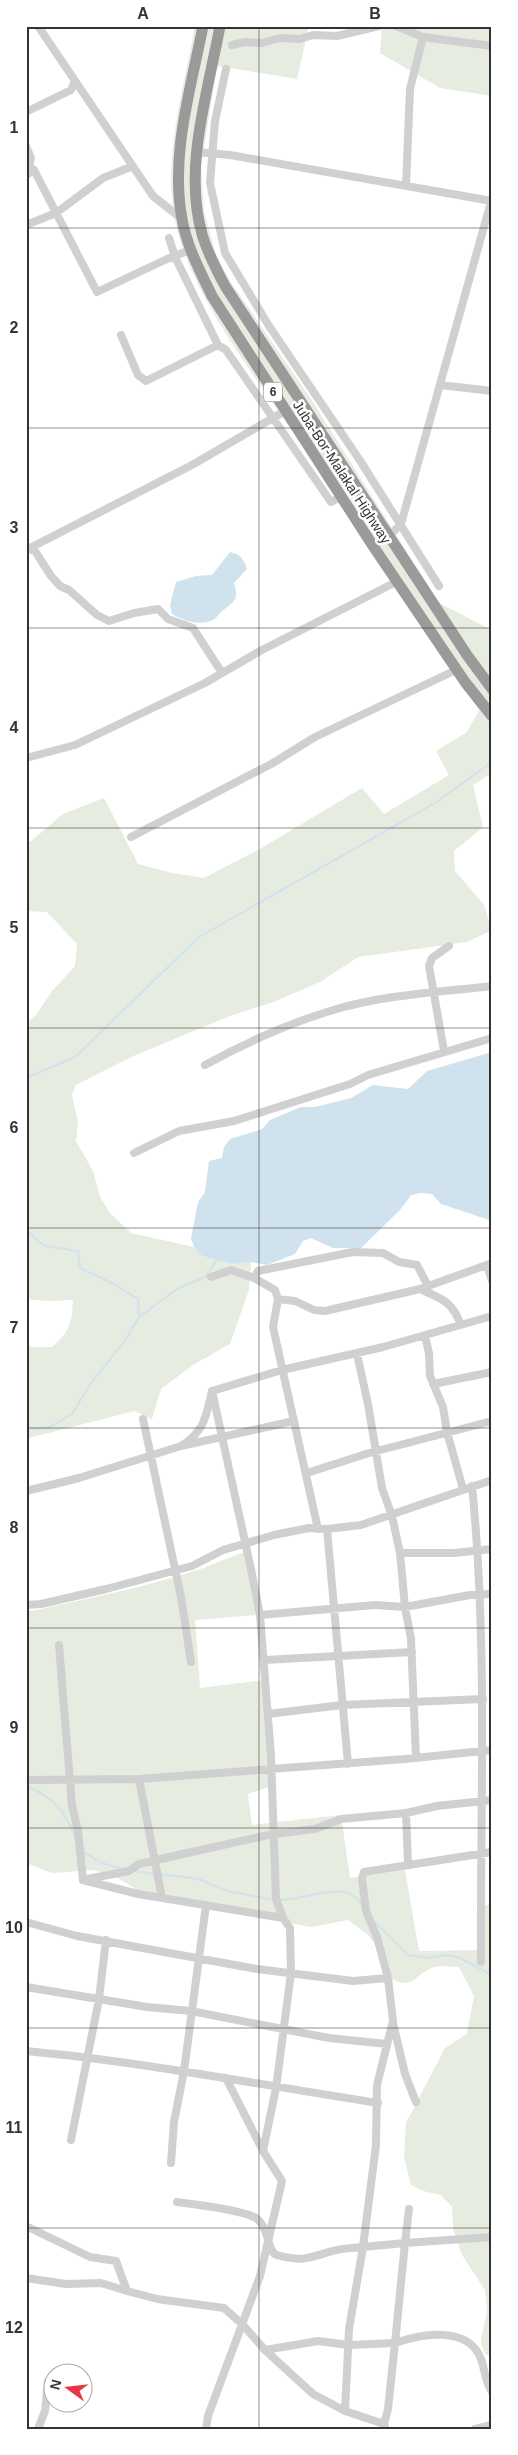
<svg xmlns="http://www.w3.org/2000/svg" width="518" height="2455" font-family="Helvetica,sans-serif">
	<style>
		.green { fill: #e6ecdf }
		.water { fill: #cfe2ee }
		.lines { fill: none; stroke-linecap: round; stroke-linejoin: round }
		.stream { stroke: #cfe2ee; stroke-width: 2 }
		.minor { stroke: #d0d0d0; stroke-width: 8 }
		.highway { stroke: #9a9a9a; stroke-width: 11 }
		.grid { fill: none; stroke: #333; stroke-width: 1; stroke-opacity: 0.55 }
		.labels { text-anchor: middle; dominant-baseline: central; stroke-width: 5; stroke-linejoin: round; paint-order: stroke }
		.shield { fill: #fff; stroke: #707070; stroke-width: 1 }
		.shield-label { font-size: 12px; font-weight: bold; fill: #333 }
		.street-label { font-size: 14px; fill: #333; stroke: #fff }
		.neatline { fill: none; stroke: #333; stroke-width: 2 }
		.grid-label { font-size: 16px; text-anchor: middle; font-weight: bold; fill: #333 }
	</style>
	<rect width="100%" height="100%" fill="#fff"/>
	<path class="green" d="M195,26H309L297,79L217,66L201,166L204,212L216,254L228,278L309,396L439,603L490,629L492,626V773L473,785L483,827L454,851L455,871L484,905L492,930L467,942L358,957L322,981L276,1001L230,1016L131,1057L76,1085L72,1095L78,1122L76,1141L93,1171L100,1197L110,1213L131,1233L194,1247L202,1256L233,1264L251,1262L249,1290L230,1344L193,1365L161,1389L152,1419L134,1411L29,1438L26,1443V1344L33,1347H52C70,1331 72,1323 73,1300L49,1301L26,1299V1023L36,1015L52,991L75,966L77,944L47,912L26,911V842H30L63,814L104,798L138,864L172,873L204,878L258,850L362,788L384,814L449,775L436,751L467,732L479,710C416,622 359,531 299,441C256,376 187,292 174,215C164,153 184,87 195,26Z
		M382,26H492V96L440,88L380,53Z
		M246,1552L256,1615L195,1620L200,1688L264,1680L275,1785L248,1794L252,1825L341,1815L350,1878L405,1870L419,1951L485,1950L480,1907L492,1904V2354L486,2355L482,2347L481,2338L487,2312L485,2290L462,2255L453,2229L452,2207L441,2195L423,2191L411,2185L404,2157L406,2123L445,2048L467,2034L474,1996L459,1967C451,1967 439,1964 431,1968C415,1975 413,1990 392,1979L387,1959L367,1934L348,1920L311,1927L145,1895L120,1879L94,1870L52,1873L26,1863V1611L37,1610C89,1598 141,1588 191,1572C210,1567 227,1557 246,1552Z"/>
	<path class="water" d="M230,552C240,554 244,559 247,569L234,583C240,600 233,602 222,611C218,614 217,618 213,620C200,626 184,621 172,614L170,605L176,582L196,576L212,575Z
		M492,1052V1221L441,1204L432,1194L420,1193L411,1195L400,1210L361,1248H333L311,1238L303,1241L295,1254L267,1265L251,1262L233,1264L202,1256L194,1247L191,1238L198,1202L205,1192L209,1161L222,1158L224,1147L230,1139L262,1129L270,1120L301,1107H315L351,1098L373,1085L408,1089L427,1071Z"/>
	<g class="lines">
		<path class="stream" d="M26,1078L75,1057L199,937L435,803L492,762
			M26,1231L45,1246L78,1251L80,1268L114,1284L138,1299L139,1317L126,1339L91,1383L72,1414L48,1428L26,1429
			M139,1317L177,1289L205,1277L216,1261
			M26,1786C55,1798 64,1810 76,1838
			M82,1851L102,1863L123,1869
			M135,1871L155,1874
			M160,1874L199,1879L227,1891L274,1900
			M279,1900C304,1901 347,1877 362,1905
			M374,1921L408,1955L429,1958L446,1955L458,1957L492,1975"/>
		<path class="minor" d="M38,26L153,196L182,219
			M396,26L423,37L492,46
			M232,45L245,42L262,43L280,38L300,39L313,35L337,36L379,26
			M226,69L215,121L210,183L225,253L269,326L361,462L439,586
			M26,112L71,90L75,81
			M26,146L31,158L29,167L34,170L26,175
			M196,152L230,155L492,201
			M34,170L97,292L167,259L190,250
			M406,186L410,89L423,37
			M26,225L56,213L103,178L133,166
			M169,238L175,257L218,345L226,350L331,502L341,497
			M121,335L138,375L146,381L218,345
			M440,385L492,391
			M389,536L401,524L492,198
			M29,549L35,551L51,576L60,586L69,590L97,615L109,621L134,613L158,609L168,619L193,628L222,673
			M26,550L192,465L285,411
			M26,758L75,745L205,683L260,651L396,582
			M131,837L273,763L315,737L456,670
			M444,1051L429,966L432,958L449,946
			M205,1065C245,1043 287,1024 330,1011C381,995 439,992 492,986
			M134,1153L179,1131L234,1121L350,1084L368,1075L492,1038
			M487,1265L492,1281
			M211,1277L231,1270L254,1278L275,1290L278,1299L273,1327L318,1529
			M254,1278L258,1271L353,1252L383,1253L399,1262L417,1265L428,1286
			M420,1289C442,1299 452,1301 461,1325
			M278,1299L295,1301L314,1310L325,1311L420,1289L492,1263
			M425,1336L429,1353L430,1376L443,1407L447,1432L463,1489
			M357,1354L368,1404L382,1488L392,1516L400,1553L405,1607L411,1639L416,1758
			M433,1384L492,1372
			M212,1391L251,1569L260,1615L271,1756L276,1899L283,1918
			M143,1419L181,1597L191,1662
			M181,1446C204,1432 206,1417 212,1391L282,1370L383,1347L492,1316
			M307,1473L369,1453L492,1421
			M472,1486C488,1645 480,1803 481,1962
			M26,1491L79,1478L181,1446L294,1421
			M327,1529L348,1764
			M400,1553H454L492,1549
			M26,1605L41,1604L106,1589L192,1566L223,1550L274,1535L309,1528L327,1529L361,1525L492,1480
			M260,1615L375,1605L405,1607L470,1595L492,1594
			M59,1645L72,1806L78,1831L83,1880
			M265,1660L412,1652
			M268,1714L342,1705L483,1699
			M139,1779L162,1898
			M27,1780L139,1779L405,1759L492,1750
			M406,1813L408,1865
			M492,1852L364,1872L362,1878L366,1911L377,1937L388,1978L393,2021L377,2085L376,2145L363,2247L405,2243L395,2343C421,2334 468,2325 481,2359C485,2370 485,2382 492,2392
			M87,1879L129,1871L139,1864L187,1853L273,1834L315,1829L341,1819L406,1813L437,1806L492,1800
			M83,1880L138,1894L283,1918L290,1928L291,1973L276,2088L263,2151
			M26,1922L77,1936L257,1969L353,1981L388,1978
			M26,1987L147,2007L191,2011L329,2038L387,2044
			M393,2023L405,2074L416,2102
			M26,2051C144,2062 261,2085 378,2103
			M71,2140L99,1999L106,1940
			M171,2163L174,2122L184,2071L206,1905
			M177,2202C193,2204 243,2210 256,2218C270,2228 267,2253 277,2255C301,2262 310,2258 332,2251C342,2248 353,2248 363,2247L349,2329L345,2411
			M409,2209L405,2243L492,2237
			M26,2226L90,2257L116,2261L127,2291L157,2299L224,2308L242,2324L265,2350L313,2394L345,2411L384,2424L386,2429
			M26,2278L66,2284L101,2283L127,2291
			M265,2350L318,2341L349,2345L395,2343L388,2409L384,2424
			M38,2429L45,2411L48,2381
			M206,2429L208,2416L260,2276L282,2181L263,2151L226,2078
			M475,2429L492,2425"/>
		<path class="highway" d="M203,26C191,88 170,155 182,219C187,247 200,271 212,296L373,546L465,682L492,716
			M220,26C208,92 183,168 202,234C207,252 216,269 225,286L467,655L492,689"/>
	</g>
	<path class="grid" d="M259,26V2429M26,228H492M26,428H492M26,628H492M26,828H492M26,1028H492M26,1228H492M26,1428H492M26,1628H492M26,1828H492M26,2028H492M26,2228H492"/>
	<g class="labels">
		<rect class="shield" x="264" y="382.5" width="18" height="19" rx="4"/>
		<g class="shield-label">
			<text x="273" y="392">6</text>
		</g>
		<g class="street-label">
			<text transform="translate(342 472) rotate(57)">Juba-Bor-Malakal Highway</text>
		</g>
	</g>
	<rect width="518" height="2455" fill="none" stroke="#ffffff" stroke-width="55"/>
	<g transform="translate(68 2388) rotate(285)"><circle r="24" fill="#ffffff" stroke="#adadad"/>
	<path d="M0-4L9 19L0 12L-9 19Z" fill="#e63946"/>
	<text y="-8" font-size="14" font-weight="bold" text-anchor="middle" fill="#333333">N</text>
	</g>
	<rect x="28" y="28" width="462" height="2400" class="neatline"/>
	<g class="grid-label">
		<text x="143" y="19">A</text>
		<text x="375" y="19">B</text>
		<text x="14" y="133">1</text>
		<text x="14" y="333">2</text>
		<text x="14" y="533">3</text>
		<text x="14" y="733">4</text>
		<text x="14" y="933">5</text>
		<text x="14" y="1133">6</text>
		<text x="14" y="1333">7</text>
		<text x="14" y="1533">8</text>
		<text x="14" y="1733">9</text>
		<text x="14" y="1933">10</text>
		<text x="14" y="2133">11</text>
		<text x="14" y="2333">12</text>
	</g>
</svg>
